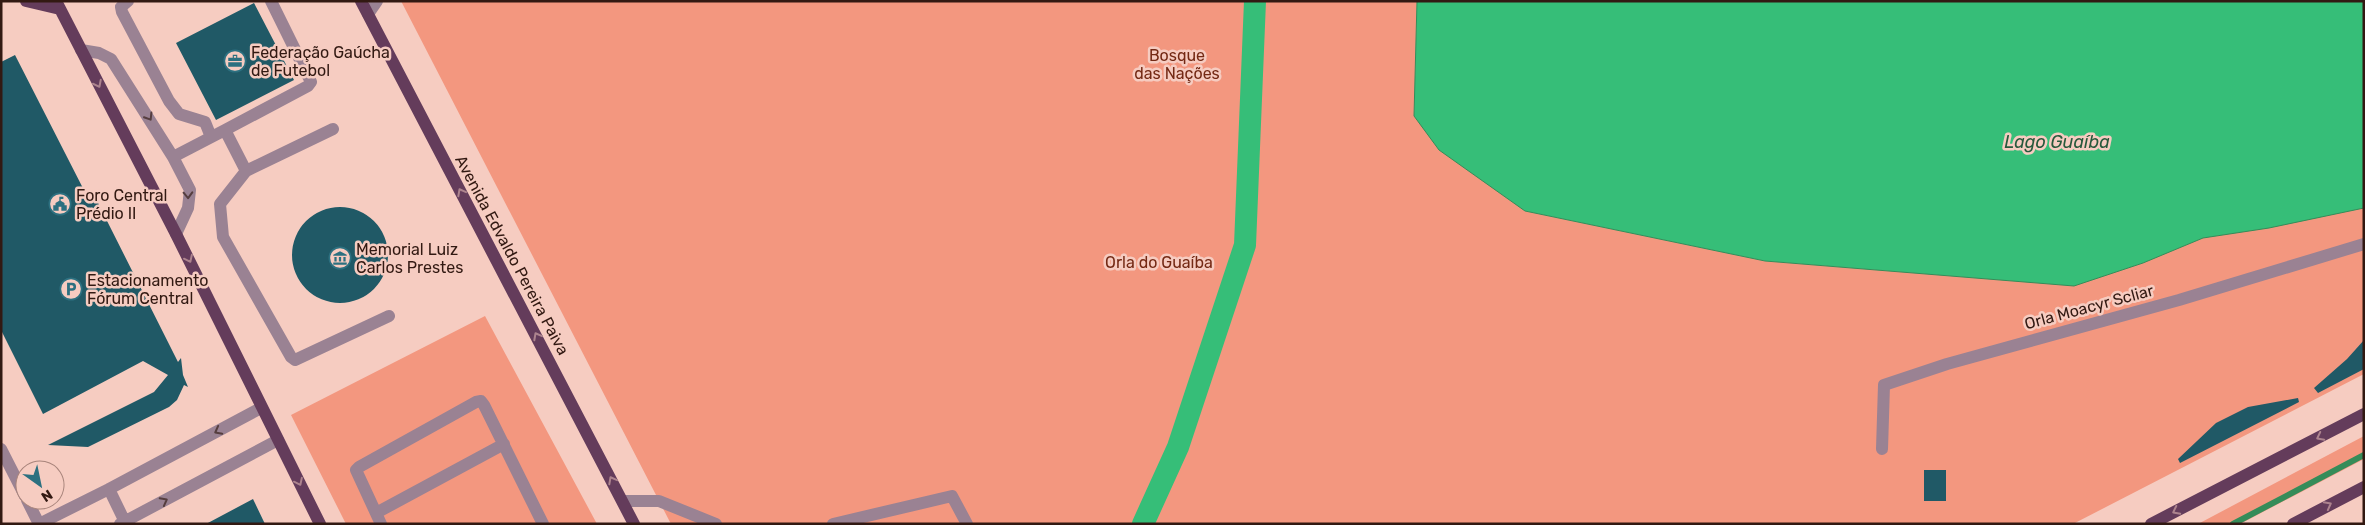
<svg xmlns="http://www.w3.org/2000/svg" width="2365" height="525" font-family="Rubik,sans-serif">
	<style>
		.green { fill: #f3977f }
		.water { fill: #36be78; stroke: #358c59 }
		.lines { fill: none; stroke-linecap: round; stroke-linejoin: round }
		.stream { stroke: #358c59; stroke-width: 6 }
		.canal { stroke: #36be78; stroke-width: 22 }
		.building { fill: #205966 }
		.minor { stroke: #9a8293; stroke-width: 12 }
		.major { stroke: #643c5b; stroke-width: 12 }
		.oneway { stroke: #ad848e }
		.oneway2 { stroke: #563e3f }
		.labels { text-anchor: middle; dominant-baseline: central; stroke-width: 5; stroke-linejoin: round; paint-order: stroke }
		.poi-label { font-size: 16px; fill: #321912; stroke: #f6ccc1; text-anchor: start }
		.park-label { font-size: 16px; fill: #742914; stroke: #f6ccc1 }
		.street-label { font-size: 16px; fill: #321912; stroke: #f6ccc1 }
		.water-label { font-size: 18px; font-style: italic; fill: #27593c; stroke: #f6ccc1 }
	</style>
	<rect width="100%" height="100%" fill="#f6ccc1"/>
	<path class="green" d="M401,1H1417L1414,116L1525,211L1765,261L2074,285L2143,263L2364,127V374L2073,524H671Z
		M485,316L597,524H346L291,415Z
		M2364,436V459L2240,524H2198Z"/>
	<path class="water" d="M1417,1H2364V208L2269,228L2203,238L2143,263L2074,286L1765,261L1525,211L1439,150L1414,116Z"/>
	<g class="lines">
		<path class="stream" d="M2233,524L2364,455"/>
		<path class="canal" d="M1143,524L1178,447L1245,245L1255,1"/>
	</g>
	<path class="building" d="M254,3L294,80L216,120L176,43Z
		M15,55L90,202L96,199L178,362L181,358L183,375L188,387L184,385L177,400L169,407L88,447L48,445L154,392L168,375L143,361L43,414L1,330V62Z
		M292 255a48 48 0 1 1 96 0a48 48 0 1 1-96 0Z
		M2364,340V369L2318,393L2314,388L2347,359Z
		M2298,398L2299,402L2180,463L2178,459L2216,423L2248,407Z
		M1924,470H1946V501H1924Z
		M253,499L265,524H206Z"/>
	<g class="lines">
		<path class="minor" d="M128,1L121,7L122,12L169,101L179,114L205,122L211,137
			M368,14L377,1
			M81,50L99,53L111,59L173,157L190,190L188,208L176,234
			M333,129L246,171L220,204L223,237L291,357L295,360L389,316
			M225,130L308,86L311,82L271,1
			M173,157L225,130L246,171
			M1,449L25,496
			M1882,449L1884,385L1947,364L2179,300L2364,244
			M109,489L125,522
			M27,500L39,524L109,489L261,408
			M623,501H659L716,524
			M376,513L504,444
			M120,524L278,440
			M381,524L356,470L359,467L476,402L481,401L484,405L543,524
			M833,524L952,496L967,524"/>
		<path class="major" d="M26,1L60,9
			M56,1L176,234L320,524
			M361,1L634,524
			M2151,524L2364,414
			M2293,524L2364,487"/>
	</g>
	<defs><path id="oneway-chevron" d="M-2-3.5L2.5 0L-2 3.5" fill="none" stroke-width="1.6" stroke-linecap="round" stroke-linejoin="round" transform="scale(1.25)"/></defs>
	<g class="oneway">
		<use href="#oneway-chevron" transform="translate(98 84) rotate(63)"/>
		<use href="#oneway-chevron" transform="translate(461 192) rotate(-118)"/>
		<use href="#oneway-chevron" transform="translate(189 259) rotate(64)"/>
		<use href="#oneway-chevron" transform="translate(537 336) rotate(-118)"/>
		<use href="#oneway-chevron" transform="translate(2320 437) rotate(153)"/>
		<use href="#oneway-chevron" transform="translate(612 480) rotate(-118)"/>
		<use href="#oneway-chevron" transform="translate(299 482) rotate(64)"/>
		<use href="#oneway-chevron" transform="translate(2328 505) rotate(-28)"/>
		<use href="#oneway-chevron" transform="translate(2176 511) rotate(153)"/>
	</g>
	<g class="oneway2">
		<use href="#oneway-chevron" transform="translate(149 117) rotate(58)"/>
		<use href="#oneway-chevron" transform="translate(188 195) rotate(88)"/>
		<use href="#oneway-chevron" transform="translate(218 431) rotate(152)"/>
		<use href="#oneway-chevron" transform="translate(164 501) rotate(-28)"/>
	</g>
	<defs>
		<g id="office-ring" transform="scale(1.125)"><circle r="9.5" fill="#f6ccc1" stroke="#2c7080" stroke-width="1.5"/><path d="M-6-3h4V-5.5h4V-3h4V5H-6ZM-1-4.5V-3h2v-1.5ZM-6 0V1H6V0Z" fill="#2c7080"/></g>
		<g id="civic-ring" transform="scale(1.125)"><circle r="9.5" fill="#f6ccc1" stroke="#2c7080" stroke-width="1.5"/><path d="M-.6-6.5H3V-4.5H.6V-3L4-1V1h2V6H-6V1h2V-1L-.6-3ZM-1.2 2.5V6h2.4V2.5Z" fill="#2c7080"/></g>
		<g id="museum-ring" transform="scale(1.125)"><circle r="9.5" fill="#f6ccc1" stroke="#2c7080" stroke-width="1.5"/><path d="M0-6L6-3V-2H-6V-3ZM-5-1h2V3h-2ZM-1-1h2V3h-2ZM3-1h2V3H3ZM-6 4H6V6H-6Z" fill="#2c7080"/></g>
		<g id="parking-ring" transform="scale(1.125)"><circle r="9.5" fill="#f6ccc1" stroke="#2c7080" stroke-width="1.5"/><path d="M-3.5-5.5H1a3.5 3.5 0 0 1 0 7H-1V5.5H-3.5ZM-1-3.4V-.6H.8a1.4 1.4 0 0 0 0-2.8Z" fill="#2c7080"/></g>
	</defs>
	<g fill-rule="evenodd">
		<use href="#office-ring" x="235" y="61"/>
		<use href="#civic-ring" x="60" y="204"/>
		<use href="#museum-ring" x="340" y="258"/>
		<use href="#parking-ring" x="71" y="289"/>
	</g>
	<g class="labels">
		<g class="poi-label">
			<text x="251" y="52">Federação Gaúcha<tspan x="251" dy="18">de Futebol</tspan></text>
			<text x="76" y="195">Foro Central<tspan x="76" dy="18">Prédio II</tspan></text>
			<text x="356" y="249">Memorial Luiz<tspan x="356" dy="18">Carlos Prestes</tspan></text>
			<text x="87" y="280">Estacionamento<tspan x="87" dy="18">Fórum Central</tspan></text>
		</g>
		<g class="park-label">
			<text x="1177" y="55">Bosque<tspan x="1177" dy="18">das Nações</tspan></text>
			<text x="1159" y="262">Orla do Guaíba</text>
		</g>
		<g class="street-label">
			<text transform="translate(512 255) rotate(62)">Avenida Edvaldo Pereira Paiva</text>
			<text transform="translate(2089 307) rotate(-15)">Orla Moacyr Scliar</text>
		</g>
		<g class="water-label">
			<text x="2057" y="142">Lago Guaíba</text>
		</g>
	</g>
	<rect width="2365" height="525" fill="none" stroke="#321912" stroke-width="5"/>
	<g transform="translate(40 485) rotate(147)"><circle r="24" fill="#f6ccc1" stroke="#a8847b"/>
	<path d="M0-4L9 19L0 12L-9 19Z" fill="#2c7080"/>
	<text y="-8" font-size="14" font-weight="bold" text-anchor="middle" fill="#321912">N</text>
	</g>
</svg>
